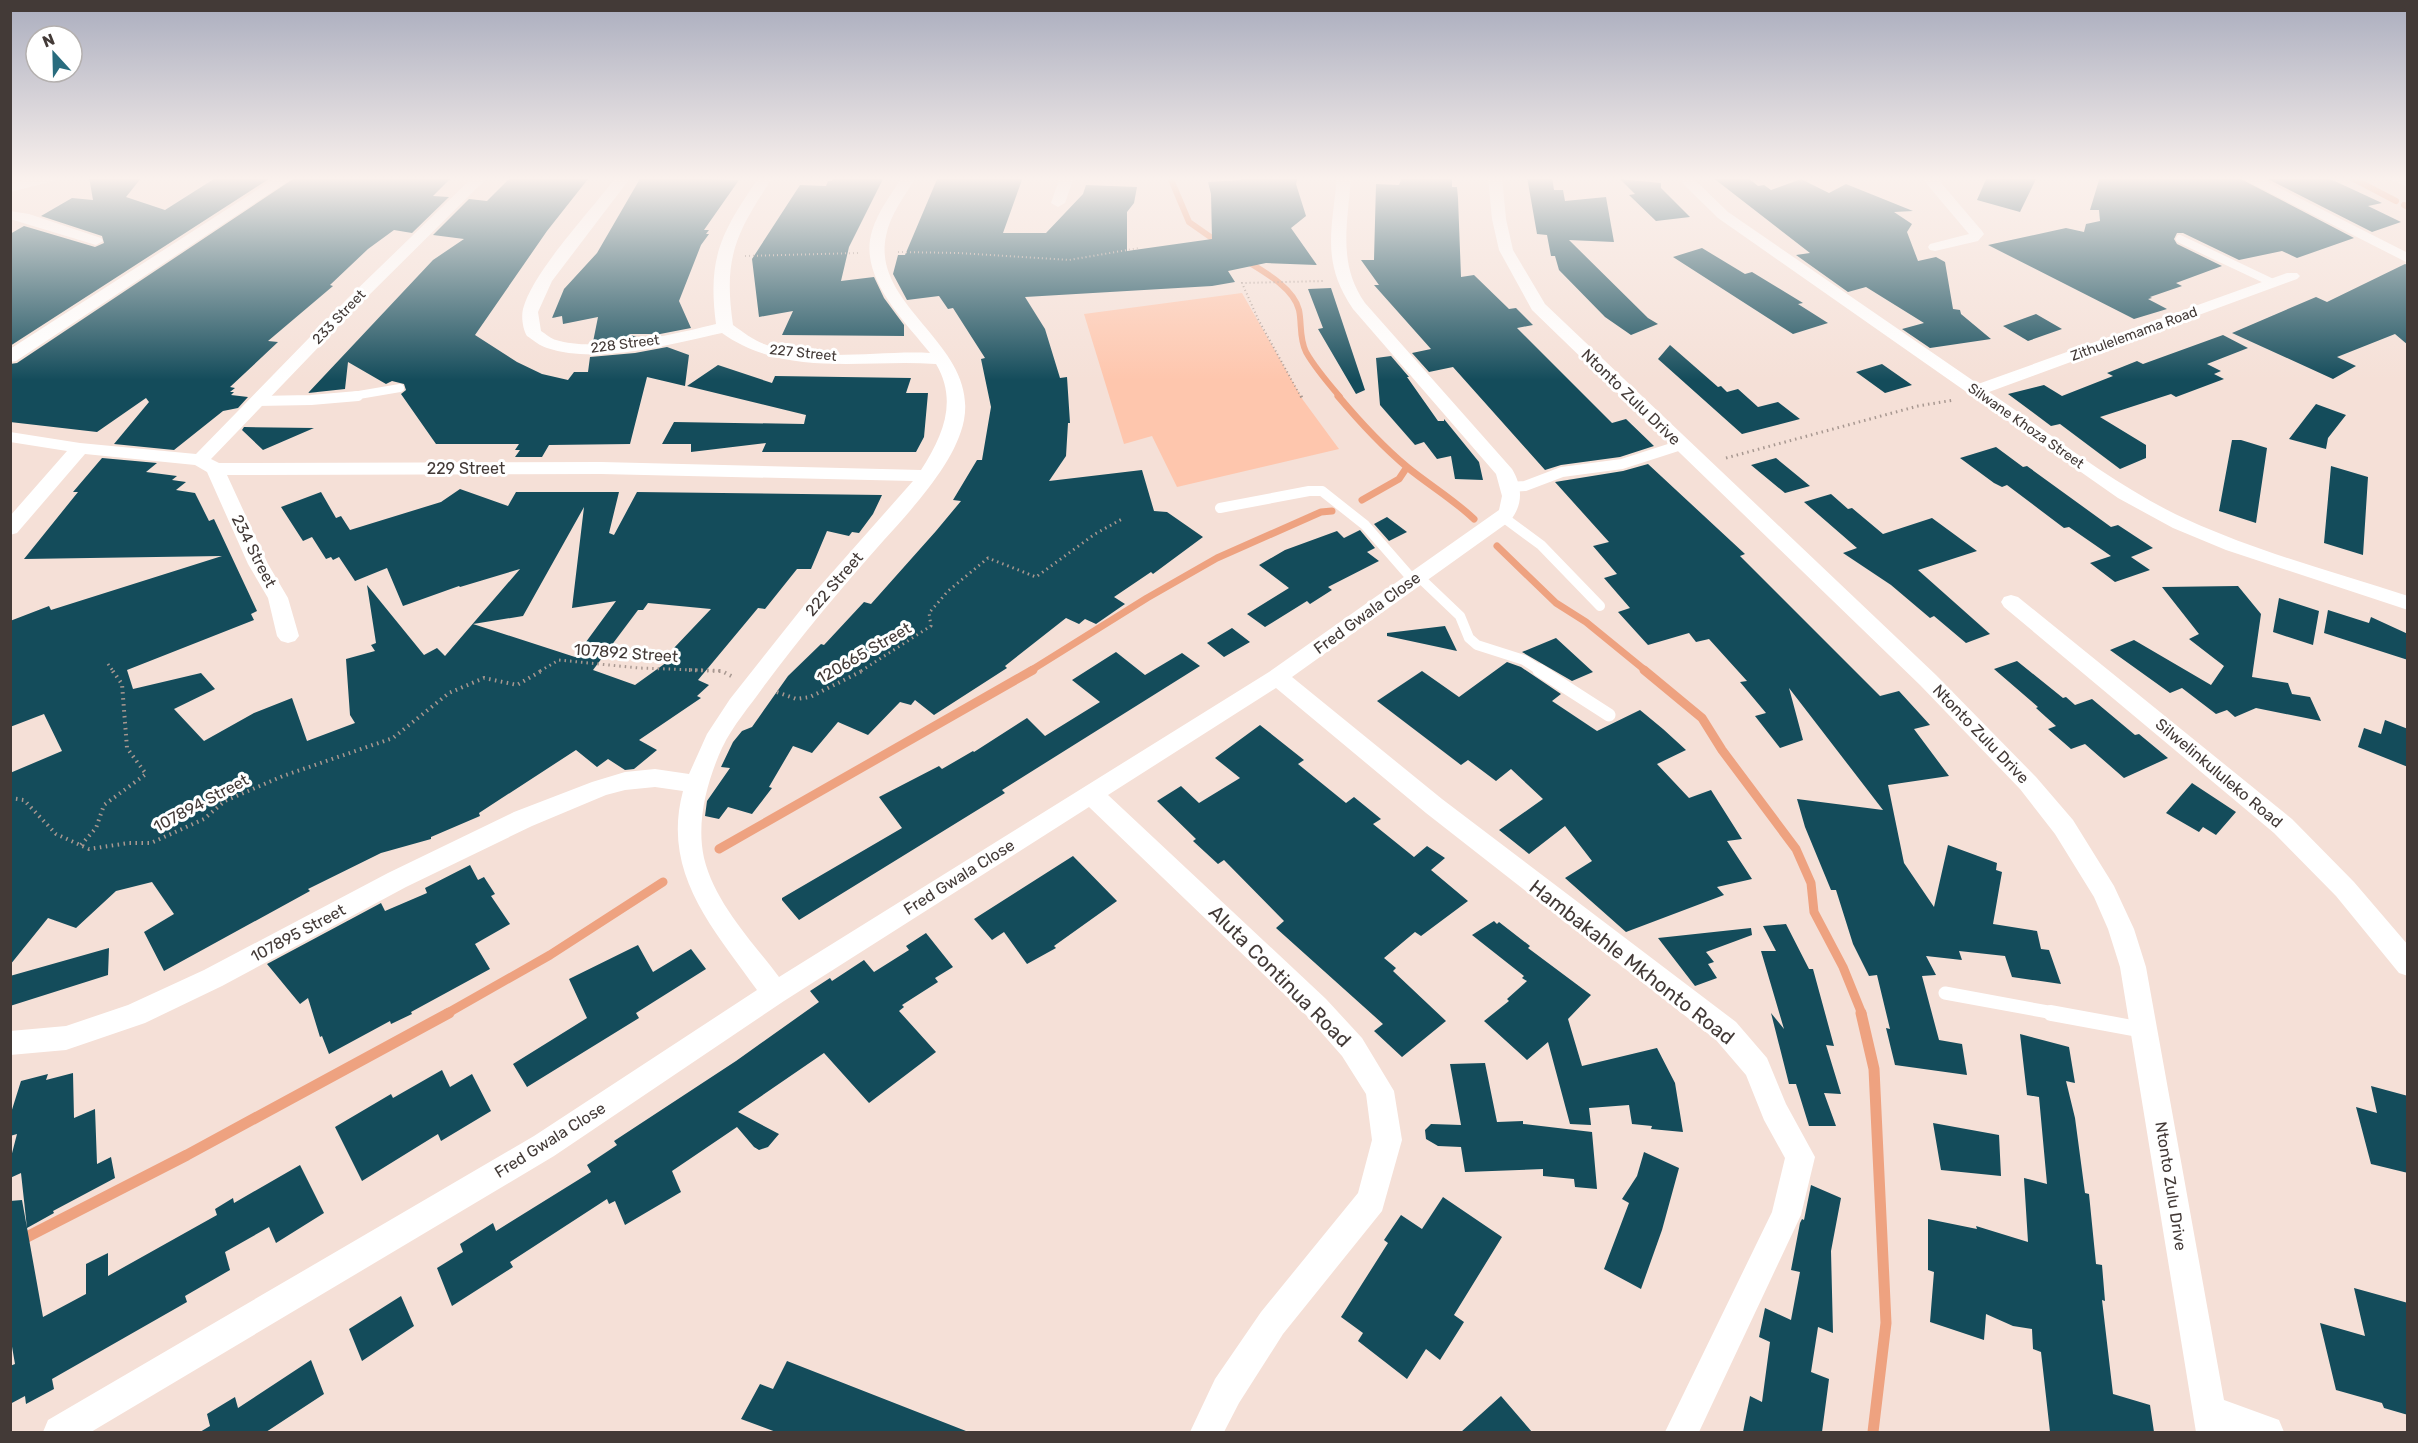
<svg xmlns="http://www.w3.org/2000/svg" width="2418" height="1443" font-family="Rubik,sans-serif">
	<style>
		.green { fill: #fec6ad }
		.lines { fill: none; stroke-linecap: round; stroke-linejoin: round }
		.stream-far3 { stroke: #eea280; stroke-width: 6 }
		.stream-far2 { stroke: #eea280; stroke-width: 7 }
		.stream-far1 { stroke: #eea280; stroke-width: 9 }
		.stream { stroke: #eea280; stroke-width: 11 }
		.building { fill: #144c5b; fill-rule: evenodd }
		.path-far2 { stroke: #a89891; stroke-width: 2; stroke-dasharray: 1 3; stroke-linecap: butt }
		.path-far1 { stroke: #a89891; stroke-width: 3; stroke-dasharray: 1.5 4; stroke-linecap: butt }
		.path { stroke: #a89891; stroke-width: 4; stroke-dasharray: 1.5 4.5; stroke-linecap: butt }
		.lane-far3 { stroke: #fff; stroke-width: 8 }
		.lane-far2 { stroke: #fff; stroke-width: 10 }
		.lane-far1 { stroke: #fff; stroke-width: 13 }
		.lane { stroke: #fff; stroke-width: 16 }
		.street { fill: #fff; fill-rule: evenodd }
		.labels { text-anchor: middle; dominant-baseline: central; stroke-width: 6; stroke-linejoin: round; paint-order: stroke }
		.far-street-label { font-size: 14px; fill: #433a37; stroke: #fff }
		.street-label { font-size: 16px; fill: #433a37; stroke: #fff }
		.near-street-label { font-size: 20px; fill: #433a37; stroke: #fff }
	</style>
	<rect width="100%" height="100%" fill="#f5e0d7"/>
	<path class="green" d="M1242,293L1303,400L1339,449L1177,487L1152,436L1124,444L1084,314Z"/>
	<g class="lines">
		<path class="stream-far3" d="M1170,177L1189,222L1219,243
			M2350,177L2396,201
			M2404,205L2408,207
			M1245,260C1263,271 1294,288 1299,310C1302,324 1299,338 1306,352C1315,368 1328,383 1340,397"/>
		<path class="stream-far2" d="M1338,396C1359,421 1382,446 1407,467C1429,485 1453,499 1474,519
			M1362,500L1399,479L1407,467
			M1497,546L1556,603L1586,622L1646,671
			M1030,671L1147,598L1217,558L1321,512L1332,511"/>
		<path class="stream-far1" d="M1644,670L1702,718L1722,750L1796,849L1811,883L1814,912L1843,967L1862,1014
			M719,849L1033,670
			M446,1014L550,955L663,882"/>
		<path class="stream" d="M1861,1013L1874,1069L1886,1323L1873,1432
			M19,1241L187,1155L449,1013"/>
	</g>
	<path class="building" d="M89,177H142L126,197L165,210L217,177H272L10,346V234L24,226L95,247L104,243L102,236L41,216L72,198L93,200Z
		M296,177H452L433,196L449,197L412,233L394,230L368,249L330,285L333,286L268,341L278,342L230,387L235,388L230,392H234L231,395L248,397L238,408L223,411L174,450L114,444L149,402L146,398L97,432L10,422V364L17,363Z
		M641,177L739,180L704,230H709L706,234H709L701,245L679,301L691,328L660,334H628L639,338L593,342L598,317L563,324L562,316L552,318L564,289L597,253Z
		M833,177H884L849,247L841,281L874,277L884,298L904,325V336L782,335L793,311L759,317L752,259L800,185L826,186L828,181H832Z
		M938,177H1023L1003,233H1046L1083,194L1086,185L1137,187L1134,203L1127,212V251L1212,239L1211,194L1208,182L1241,180L1242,177H1298L1296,184L1306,216L1291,228L1317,265L1266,263L1228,271L1235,282L1212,286L1025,297L1045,329L1060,378L1067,377L1070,423H1068L1066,456L1049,481L1142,470L1154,511L1167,512L1203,537L1153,574L1151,572L1114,597L1125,604L1096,624L1085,619L1079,624L1066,618L1005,666L1007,668L934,715L915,700L911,705L900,702L868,735L838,722L812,753L793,746L769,787L772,788L752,814L728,807L719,819L705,816L707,801L730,768L721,767L733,742L742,731L752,727L788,676L821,644L824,645L864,602L871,604L936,531L961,501L953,500L977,460H982L991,407L981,359L985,358L953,308L948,309L939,296L907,300L893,274L898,255H905Z
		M1402,177H1452V187H1457L1458,198L1461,277L1474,275L1509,309L1516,308L1533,325L1517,328L1612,423L1626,419L1654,446L1620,457L1561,465L1545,470L1453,367L1429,372L1412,353L1431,349L1374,285H1379L1361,260H1374L1376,184L1399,185Z
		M1527,177H1552L1554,190H1563L1565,201L1606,197L1614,242L1569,240L1648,318L1658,324L1631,335L1605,317L1559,270L1555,256H1551L1547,235L1537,234Z
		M1712,177H1747L1758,186L1764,185L1771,190L1801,179L1829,193L1846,184L1913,211L1894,212L1912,224L1907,232L1918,261L1936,257L1945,262L1953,309L1960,310L1961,314L1991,339L1930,348L1902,329L1924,323L1866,287L1848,292L1796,255L1810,253Z
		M1987,177H2037L2020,212L1977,200Z
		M2100,177H2237L2354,238L2297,258L2282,251L2239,260L2183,233H2177L2174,239L2177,244L2222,266L2176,283L2182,286L2150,297L2152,298L2148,299L2167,309L2134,319L1988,245L2066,228L2084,232L2086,224L2100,221L2099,210H2090Z
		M2264,177H2326L2382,203L2368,206L2401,222L2372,232Z
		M510,178L588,179L547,231L475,335L517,362L542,374L568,380L574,372H588L590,357L635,353L667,347L689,355L685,386L647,377L630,444L549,445L542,457H515L520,450H515L519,444H436L401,394L406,390L404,384L392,381L386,384L348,362L345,389L308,393L433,260L464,239L433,235L469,199L487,201Z
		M1620,179L1661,183V188L1690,217L1656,221L1629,195L1635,194Z
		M1702,248L1745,274L1752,272L1803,303L1798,304L1828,323L1793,334L1673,257Z
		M2405,264L2408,265V345L2395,334L2337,357L2356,366L2333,379L2232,333L2316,297L2327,302Z
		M1331,288L1365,390L1356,394L1318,329L1323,328L1308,289Z
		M2036,314L2062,329L2028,341L2003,326Z
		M2223,335L2248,348L2207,364L2221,371L2214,374L2224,379L2176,397L2171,394L2100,417L2146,445V458L2120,469L2060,424L2051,426L2008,394L2044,385L2062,396L2113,376L2107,373L2137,361L2143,364Z
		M1670,345L1718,387L1721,386L1727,392L1738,389L1758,407L1778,402L1800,419L1742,434L1658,359Z
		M1391,356L1409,377H1407L1438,421H1444V419L1479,462L1483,480L1455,479L1451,456L1437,459L1424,442L1415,445L1380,405L1376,358Z
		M1882,364L1912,385L1885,393L1856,372Z
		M718,365L772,383L775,376L911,378L906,393H928L924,437L916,452H762L766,443L691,452V444H662L674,422L804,424L806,415L687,386Z
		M2316,404L2346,415L2328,438L2326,449L2289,439Z
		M244,427L314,428L263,450L242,430Z
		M2232,440H2241L2267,448L2256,523L2219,511Z
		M1996,447L2023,467L2027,466L2111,527L2118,525L2153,548L2131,557L2150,570L2115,582L2090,563L2111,556L2069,527L2064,528L2007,485L2002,487L1994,483L1960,458Z
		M102,458L157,463L146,472L177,476L172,480L186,482L176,490L195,493L209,521L214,519L257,611L251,614L254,620L127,670L133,689L201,673L215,689L174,709L204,741L254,713L292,698L307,741L355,723L350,715L346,659L375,651L371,645L376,643L367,585L424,655L437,648L445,656L520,569L460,587L459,586L403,606L387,568L355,581L339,557L333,560L331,557L326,559L312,537L303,541L281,507L321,492L336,518L341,516L350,530L441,502L460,489L508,506L516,492H619L609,533L614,535L637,492L882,495L873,514L859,533L852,532L849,536L827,531L811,569H797L765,609L758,608L698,680L709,685L697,696L701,698L639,740L657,750L634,769L625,770L608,759L597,767L576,750L479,813L480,816L431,837V839L381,853L308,889L310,891L164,971L144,932L174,914L152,882L116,891L76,928L48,918L10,965V773L62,751L44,714L10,727V621L49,606L51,610L222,556L24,559L78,492H73ZM584,507L572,608L616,601L575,657L473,624L523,616ZM648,603L711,609L673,649L681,652L635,685L593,670L638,610H643Z
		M1776,458L1810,486L1785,493L1751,465Z
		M1648,464L1745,554L1740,556L1880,696L1899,691L1930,725L1914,729L1949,776L1888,785L1904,863L1934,907L1948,845L1997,863L1996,870L2002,872L1993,924L2037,931L2041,949L2049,950L2061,984L2012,977L2005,956L1959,951L1962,960L1926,956L1936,975L1922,976L1939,1040L1962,1044L1967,1075L1895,1065L1886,1028L1890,1029L1877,975L1869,976L1853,944L1836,890H1831L1805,827L1797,799L1883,810L1789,688L1803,740L1780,748L1755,716L1766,713L1740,682L1747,681L1709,639L1696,642L1689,633L1648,645L1618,612L1630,608L1604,578L1617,574L1593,546L1609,542L1555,482L1623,471Z
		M2331,466L2368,477L2363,555L2324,543Z
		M1831,494L1848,509L1852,508L1883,534L1932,518L1977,551L1918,570L1990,634L1966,643L1934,616L1930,618L1891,585L1843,553L1857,548L1804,502Z
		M1387,517L1407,532L1389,541L1374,524Z
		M1360,530L1375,548L1367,552L1379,561L1328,587L1332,590L1310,604L1307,601L1265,627L1247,614L1289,588L1259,565L1285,550L1337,531L1344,538Z
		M2238,586L2261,614L2252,677L2288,683L2292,694L2310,697L2321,721L2256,708L2235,717L2227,710L2216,714L2182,688L2170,693L2110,650L2134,640L2211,685L2224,666L2189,639L2199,634L2162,587Z
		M2279,598L2319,611L2313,645L2273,632Z
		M2328,610L2369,623L2371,617L2408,634V660L2324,633Z
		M1445,626L1457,651L1387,636V633Z
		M1232,628L1250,642L1224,657L1207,643Z
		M1556,638L1593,672L1572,681L1522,652Z
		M1116,652L1145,675L1182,653L1200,666L1002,790L1005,793L799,920L782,900V898L902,828L879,797L939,766L942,769L973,751L974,752L1027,718L1045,736L1100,702L1072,680Z
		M2017,661L2063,698L2066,697L2075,705L2092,699L2135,735L2139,734L2168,758L2124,778L2085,744L2071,749L2048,729L2056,726L2036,708L2038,707L1994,669Z
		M1507,662L1521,667L1561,694L1552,701L1597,731L1640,710L1663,729L1686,750L1657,764L1689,798L1711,790L1742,839L1727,841L1752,879L1717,887L1724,895L1626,932L1565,878L1592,861L1565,826L1529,854L1499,830L1543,799L1511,769L1496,781L1468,760L1461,765L1377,701L1422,671L1459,697Z
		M2385,720L2408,729V767L2358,747L2364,728L2381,734Z
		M1260,725L1304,760L1298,764L1346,803L1354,797L1381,819L1373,824L1414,857L1427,846L1445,858L1431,870L1468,901L1421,936L1415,932L1384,958L1396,968L1393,971L1446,1021L1402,1057L1374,1031L1383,1024L1276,928L1284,921L1224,860L1218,864L1193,841L1196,839L1157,801L1181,786L1199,803L1240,778L1215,758Z
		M2192,783L2236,812L2216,835L2203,827L2199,832L2166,813Z
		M1073,856L1117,901L1054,946L1056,948L1027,964L1004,932L992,940L974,919Z
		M470,865L478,880L484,877L495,894L491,896L510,924L475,944L490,969L411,1012L412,1014L391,1024L390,1021L329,1054L322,1036L320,1037L308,998L300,1004L267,964L381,903L385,911L427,893L425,888Z
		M1494,921L1497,924L1499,922L1530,946L1528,948L1591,995L1568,1019L1582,1066L1657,1048L1675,1083L1683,1132L1651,1129L1652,1126L1632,1124L1629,1105L1589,1108L1591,1125L1570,1124L1548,1042L1527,1060L1484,1021L1509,1001L1507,999L1527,981L1522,978L1524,976L1472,935Z
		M1786,924L1809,969H1813L1834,1046L1826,1045L1841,1094L1824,1093L1836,1126H1809L1796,1084H1789L1771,1013L1784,1029L1761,951H1776L1763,926Z
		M1751,928L1752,935L1706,952L1714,962L1708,964L1717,978L1695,986L1658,938Z
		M926,933L953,967L935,978L938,982L902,1005L904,1007L899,1011L936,1052L869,1103L824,1053L738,1112L779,1134L768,1147L759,1150L754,1147L737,1127L672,1171L681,1192L625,1225L615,1201L609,1204L607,1199L510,1262L513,1267L452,1306L437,1268L463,1252L460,1244L493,1223L496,1231L591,1172L587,1165L617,1145L614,1141L736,1061L819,1002L810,991L830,978L832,981L864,960L874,972L909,950L906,946Z
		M638,945L653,972L691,949L706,969L636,1013L639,1018L527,1087L513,1064L587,1018L569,979Z
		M109,948L108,975L10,1006V976Z
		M2020,1034L2069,1047L2075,1083L2066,1081L2075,1118L2085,1193L2089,1194L2096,1264L2102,1265L2105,1301L2102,1300L2113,1394L2150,1405L2154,1432H2050L2041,1352L2033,1349L2032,1329L2013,1326L1986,1314L1984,1340L1930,1322L1934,1272L1928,1270V1219L1977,1229L1976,1226L2028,1242L2024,1178L2047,1184L2039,1097L2027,1095Z
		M1485,1063L1497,1122L1523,1121V1124L1592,1132L1597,1189L1575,1187L1574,1179L1543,1176V1169L1465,1172L1461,1147L1438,1146L1426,1139L1425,1130L1431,1124L1461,1125L1450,1064Z
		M442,1070L450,1087L472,1074L491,1111L441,1141L438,1134L362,1181L335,1127L391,1094L393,1098Z
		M73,1073L74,1118L95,1109L97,1164L111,1157L115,1178L53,1211L54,1213L27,1228L21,1173L10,1178V1161L17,1134L10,1136V1116L21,1081L48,1074L46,1080Z
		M2371,1086L2408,1096V1173L2371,1164L2356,1107L2377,1113Z
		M1933,1123L1999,1135L2001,1176L1941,1170Z
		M1644,1152L1679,1168L1662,1230L1641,1289L1604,1269L1629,1203L1622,1199L1637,1176Z
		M300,1165L324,1213L276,1243L269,1227L225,1252L230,1270L185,1296L187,1302L52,1379L54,1389L26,1404L25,1396L10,1404V1366L15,1364L10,1335V1201L22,1200L43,1317L86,1294V1264L108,1253V1276L217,1215L215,1209L233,1198L234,1203Z
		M1811,1185L1841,1198L1831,1251L1833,1333L1818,1327L1811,1372L1829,1379L1822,1432H1743L1750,1396L1762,1402L1770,1342L1759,1337L1765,1308L1791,1320L1800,1272L1791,1270L1800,1223L1802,1219L1804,1220Z
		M1443,1197L1502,1237L1454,1315L1464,1322L1440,1360L1426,1349L1407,1379L1358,1341L1363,1333L1341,1317L1388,1243L1384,1240L1401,1215L1422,1229Z
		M2354,1288L2408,1303V1415L2384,1408L2382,1403L2336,1390L2320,1323L2365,1336Z
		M401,1296L414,1326L362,1361L349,1329Z
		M311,1360L324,1394L266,1432H200L210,1426L207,1414L235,1397L238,1408Z
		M787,1361L966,1431V1432H776L741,1419L760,1384L773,1389Z
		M1501,1396L1532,1432H1461Z"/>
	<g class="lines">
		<path class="path-far2" d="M898,252L958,253L1069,260L1139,248
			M745,256L858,253
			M1301,397L1258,319L1242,283L1325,281"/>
		<path class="path-far1" d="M1301,396L1303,400
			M1726,458L1918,406L1954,400
			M108,664L113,671
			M540,671L559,660L639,668L723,671
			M861,671L931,626L929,613L948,591L988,558L1036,577L1095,534L1122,519"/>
		<path class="path" d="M689,670L722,671L733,677
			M777,692L796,699L810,697L864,670
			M10,798L24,800L56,834L89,849L129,843H151L204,819L225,801L283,776L393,738L449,693L484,678L517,685L543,670
			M81,845L96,828L104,805L146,774L127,748L122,684L112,670"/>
		<path class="lane-far3" d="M2180,239L2273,283
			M347,397L400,388"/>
		<path class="lane-far2" d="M257,401L311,400L358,396
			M1510,487L1525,486L1562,472L1622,464L1681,445
			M1220,508L1309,491H1322L1365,525L1413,580
			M1503,517L1541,545L1600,606
			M1418,576L1460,616L1469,638L1477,645L1524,660L1541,671"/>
		<path class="lane-far1" d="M1539,670L1609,715
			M1945,993L2059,1014"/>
		<path class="lane" d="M2051,1013L2143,1030"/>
		<path class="street" d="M35,177H60L58,180L10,192V184Z
			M277,177H294L16,361L10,362V349Z
			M473,177H488L359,305L211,459L219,463L601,462L921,470C943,436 958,401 936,364C863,359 785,378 722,333C671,344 598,365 547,348C540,346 533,340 527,336C523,330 521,317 523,309C533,271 591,211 616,177H631L552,281L538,312L541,331C546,334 551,339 556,340C597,353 675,334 716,324C707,256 722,232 759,177H773C736,233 723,257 733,325C743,332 753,340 764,344C812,364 879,350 930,353C904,320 858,277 872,231C878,211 891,195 902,177H916C905,196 890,214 886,236C871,307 978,344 964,420C956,462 912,509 884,540C842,587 802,635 764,686C750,706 733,725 722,748C707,781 696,822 704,858C715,903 751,940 779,977L1269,672L1499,510L1502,496L1496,474L1353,309C1321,262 1332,231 1337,177H1351C1348,223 1337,263 1365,303L1512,469C1523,487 1523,505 1510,521L1292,677L1442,799L1736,1022L1767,1058L1786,1104L1815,1157L1801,1215L1699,1432H1665L1772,1212L1785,1158L1764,1120L1746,1075L1716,1040L1426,813L1276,688L1108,795L1326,999L1362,1038L1394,1091L1402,1140L1382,1211L1283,1334L1239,1403L1224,1432H1190L1215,1379L1261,1312L1358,1193L1372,1140L1366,1094L1342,1056L1306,1015L1089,807L784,1001L554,1156L91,1432H43L48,1420L534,1136L757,990C713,928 661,873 683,791L655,787L625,790L606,795L532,826L406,887L222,986L145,1023L66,1050L10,1055V1031L66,1026L128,1005L204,970L388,873L514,812L592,782L625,772L655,769L689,774L707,734L730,699L814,593L913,481L601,474L227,475L268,564L288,598L299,636L295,641L288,643L281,641L277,636L268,598L248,564L207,472L195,465L85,454L17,533L10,535V516L67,451L10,442V432L80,443L196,454L347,299Z
			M1060,177H1074L1065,203L1058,207L1051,203Z
			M1488,177H1502L1506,219L1513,250L1545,304L1936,675L2036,777L2073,820L2114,886L2134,929L2146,967L2224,1400L2279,1420L2284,1432H2196L2120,967L2108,929L2094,897L2055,834L2020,789L1920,685L1532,310L1499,250L1492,219Z
			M1676,177H1692L1728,212L1978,384L2287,273H2297L2300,276L2297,279L1989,392C2054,436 2117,488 2188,520C2258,552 2334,572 2408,596V610L2226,550L2173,528L2118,498L1718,218Z
			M1924,177H1936L1982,231L1984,234L1978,241L1935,251L1930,250L1928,247L1930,244L1969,234L1925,182Z
			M2239,177H2258L2408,253V263Z
			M2389,177H2408V187L2391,180Z
			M10,211L29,214L101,238L103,241L96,245L10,219Z
			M2011,595L2018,597L2292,819L2354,882L2408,945V976L2399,973L2336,896L2274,833L2004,607L2001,602L2004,597Z"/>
	</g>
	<linearGradient id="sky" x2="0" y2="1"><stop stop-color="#aaadbe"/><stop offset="0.47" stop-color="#faf1ed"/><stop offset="1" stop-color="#faf1ed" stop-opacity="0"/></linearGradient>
	<rect width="2418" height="380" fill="url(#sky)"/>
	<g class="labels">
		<g class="far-street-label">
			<text transform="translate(339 317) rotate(-46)">233 Street</text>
			<text transform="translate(2134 334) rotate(-20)">Zithulelemama Road</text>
			<text transform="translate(625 344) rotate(-7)">228 Street</text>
			<text transform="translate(803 353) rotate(6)">227 Street</text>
			<text transform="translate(2026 426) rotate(35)">Silwane Khoza Street</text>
		</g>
		<g class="street-label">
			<text transform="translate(1631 397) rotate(44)">Ntonto Zulu Drive</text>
			<text x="466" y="468">229 Street</text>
			<text transform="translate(254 551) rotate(63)">234 Street</text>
			<text transform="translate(834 584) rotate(-49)">222 Street</text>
			<text transform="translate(1367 613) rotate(-36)">Fred Gwala Close</text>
			<text transform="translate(626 653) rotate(4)">107892 Street</text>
			<text transform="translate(864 653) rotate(-30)">120665 Street</text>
			<text transform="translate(1981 734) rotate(46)">Ntonto Zulu Drive</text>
			<text transform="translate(2219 773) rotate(40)">Silwelinkululeko Road</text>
			<text transform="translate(201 803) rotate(-28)">107894 Street</text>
			<text transform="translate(959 877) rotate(-32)">Fred Gwala Close</text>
			<text transform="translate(298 933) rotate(-28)">107895 Street</text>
			<text transform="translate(550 1140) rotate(-32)">Fred Gwala Close</text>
			<text transform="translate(2171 1186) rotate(81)">Ntonto Zulu Drive</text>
		</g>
		<g class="near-street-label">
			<text transform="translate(1632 962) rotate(38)">Hambakahle Mkhonto Road</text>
			<text transform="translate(1280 976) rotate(45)">Aluta Continua Road</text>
		</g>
	</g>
	<rect width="2418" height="1443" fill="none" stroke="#433a37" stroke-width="24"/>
	<g transform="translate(54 54) rotate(338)"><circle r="28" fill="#ffffff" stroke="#b4b0af" stroke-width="1.5"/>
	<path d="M0-4.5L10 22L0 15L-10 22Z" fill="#296c7e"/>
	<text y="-9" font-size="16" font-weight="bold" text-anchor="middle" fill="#433a37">N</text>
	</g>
</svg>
